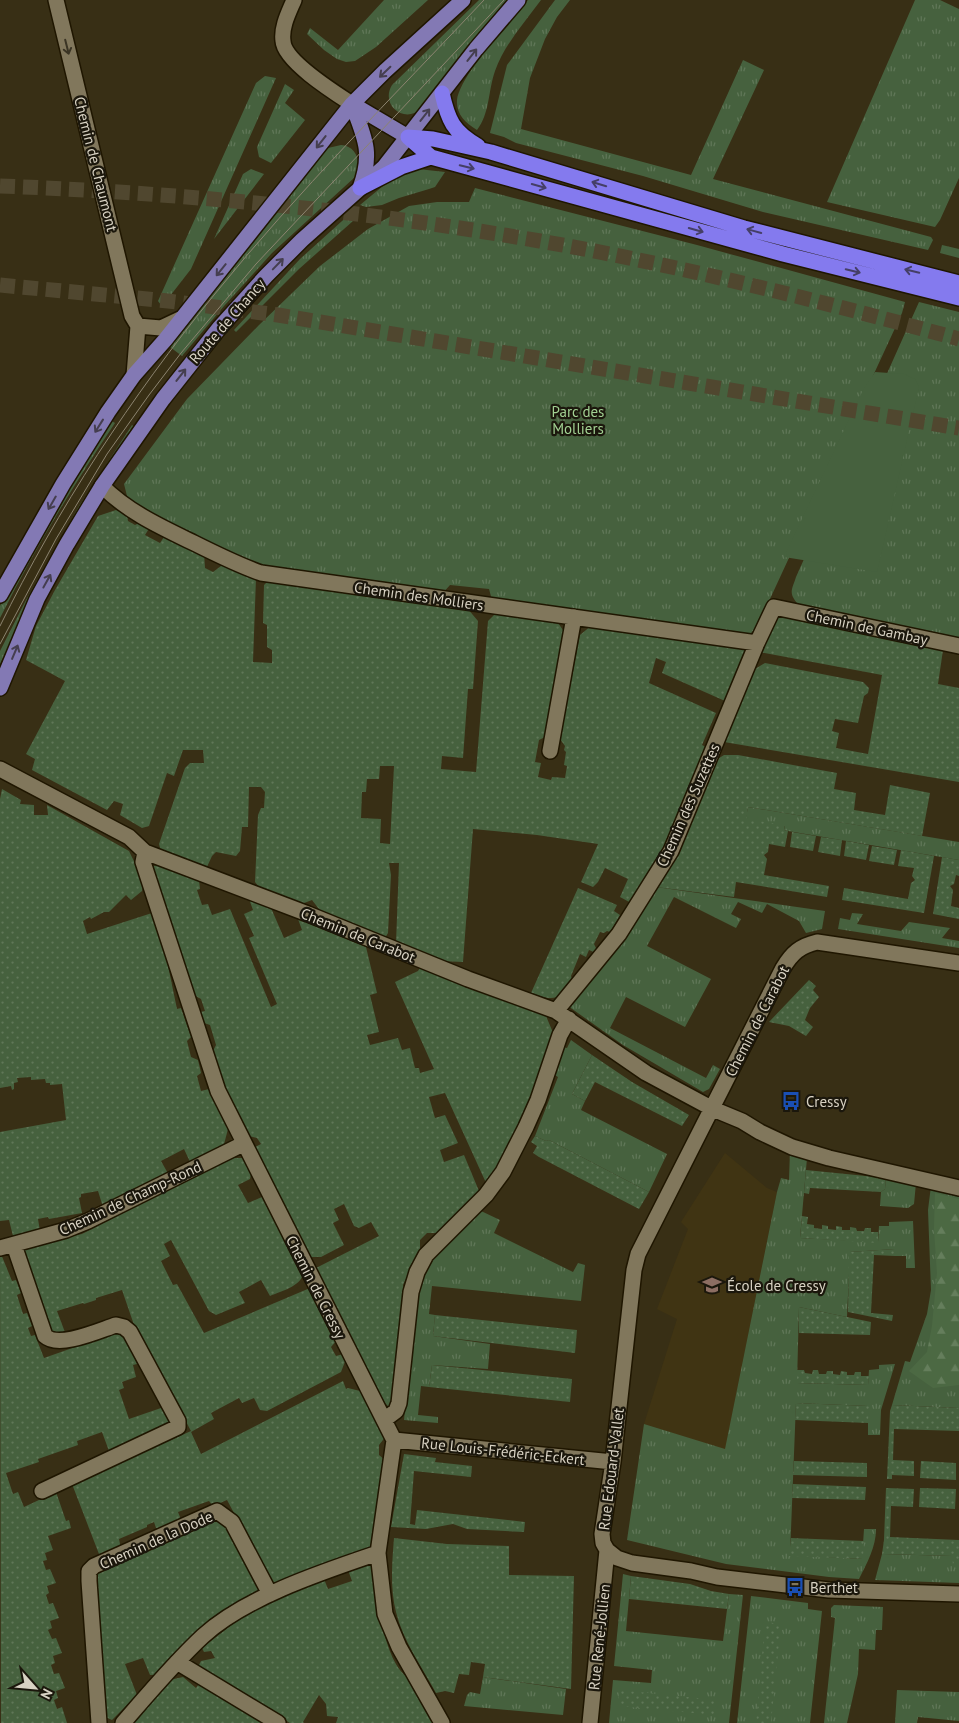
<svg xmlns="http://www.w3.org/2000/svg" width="959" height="1723" font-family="'PT Sans',sans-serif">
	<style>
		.built { fill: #403413 }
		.grass { fill: url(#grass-tufts) }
		.forest { fill: url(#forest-firs) }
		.garden { fill: url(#garden-dots); fill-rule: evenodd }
		.pitch { fill: #46613e }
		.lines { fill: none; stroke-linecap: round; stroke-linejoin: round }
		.highway-tunnel { stroke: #50472f; stroke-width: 15; stroke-dasharray: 15 8; stroke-linecap: butt }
		.minor-casing { stroke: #1f1600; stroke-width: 18 }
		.major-casing { stroke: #1f1600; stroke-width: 18 }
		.highway-casing { stroke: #1f1600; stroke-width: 18 }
		.minor { stroke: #81775c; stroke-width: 15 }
		.major { stroke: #8379b4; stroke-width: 15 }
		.highway { stroke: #847aee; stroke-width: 15 }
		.tram { stroke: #8c8470; stroke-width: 1 }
		.oneway { stroke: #3a3424 }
		.oneway2 { stroke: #453e4f }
		.oneway3 { stroke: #453f66 }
		.labels { text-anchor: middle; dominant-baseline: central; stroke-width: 4.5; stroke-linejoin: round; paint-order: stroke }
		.street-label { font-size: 15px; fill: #d8d2c3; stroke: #1b170c }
		.park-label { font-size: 15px; fill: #a2d193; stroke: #1b170c }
		.poi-label { font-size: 15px; fill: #d8d2c3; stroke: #1b170c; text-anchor: start }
	</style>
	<defs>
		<pattern id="grass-tufts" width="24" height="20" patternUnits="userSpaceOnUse" patternTransform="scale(1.25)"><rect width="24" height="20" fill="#46613e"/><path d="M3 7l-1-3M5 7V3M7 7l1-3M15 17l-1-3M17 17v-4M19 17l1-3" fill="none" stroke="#607758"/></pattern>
		<pattern id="forest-firs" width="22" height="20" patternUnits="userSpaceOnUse" patternTransform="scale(1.25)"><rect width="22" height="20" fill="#4c6943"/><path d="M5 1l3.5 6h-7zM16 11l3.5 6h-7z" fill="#657e5c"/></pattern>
		<pattern id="garden-dots" width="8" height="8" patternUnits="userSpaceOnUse" patternTransform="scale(1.25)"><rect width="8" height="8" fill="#46613e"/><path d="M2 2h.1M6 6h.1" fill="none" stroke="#607758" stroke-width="1.8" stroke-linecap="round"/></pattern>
	</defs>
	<rect width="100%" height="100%" fill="#382f15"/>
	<path class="built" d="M725,1153L767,1188L777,1192L725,1450L644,1424L677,1319L657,1309L688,1229L681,1222Z"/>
	<path class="grass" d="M384,0H428L376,47L355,61L346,62L337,59L324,50L307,34L310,28L338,50Z
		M479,0H508L472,42L421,109C404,124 380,105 392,85Z
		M528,0H541C525,22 504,45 495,71C488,91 490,113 477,130C465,123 456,114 457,100C459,77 511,18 528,0Z
		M555,0H570L557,17L545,39L530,78L521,129L691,175L743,60L764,70L713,179L931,237L933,240L928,250L763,212L643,176L516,143L504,137L490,133L507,65Z
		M915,0H940L959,9V178L940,220L935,227L827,202Z
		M265,76L276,78L191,269L163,305H161L158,301L256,83Z
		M285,84L294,90L285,103L305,120L271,163L259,157L257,147Z
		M341,145C357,146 362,163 355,177L272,253L224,306L182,356L170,347L322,155L328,148Z
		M251,169L264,174L214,239L243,174Z
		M418,169L445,172L435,187L429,189L399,198L382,205L366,207L360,205L395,176Z
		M475,188L697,245L905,302L902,313L758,625L751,633L745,634L492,600L489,589L450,585L442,594L254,564L198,539L128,500L124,484L187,399L259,325L320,266L368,229L409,206L437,202H469Z
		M352,212L355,215L353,221L299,269L236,332L234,330L300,259Z
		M942,245L959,249V258L940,253Z
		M919,302L959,312V639L798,604C788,593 792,590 796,577Z
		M110,420L115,423C73,486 34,550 0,618V606L30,549Z
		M132,425L136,428L38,588L0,664V651L26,600L79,506Z
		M748,807L959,842V860L788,831L784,830L785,826L745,823Z
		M656,887L825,911L822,929L806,933L799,921L767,904L762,913L738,902L731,914L741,919L736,928L674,897L647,946L711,979L685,1027L626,997L610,1028L706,1078L713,1065L720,1069L709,1089L703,1092L623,1045L568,1006Z
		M852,913L863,914L857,924L901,931L909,922L950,928L942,938L959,941V948L838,929L840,918L850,920Z
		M571,1040L592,1055L572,1094L585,1101L581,1110L667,1154L649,1192L549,1140L546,1141L535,1136L558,1077L553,1074L563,1047L567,1048Z
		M790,1151L807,1158L800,1238L878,1242L879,1226H889V1222L913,1221L915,1268H906V1256H895V1249L850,1252L847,1317L799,1307L797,1383L868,1385L869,1370L879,1369V1365L895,1364L881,1410L880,1435H868V1406L796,1403L790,1555L862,1559L864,1529H876C876,1547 867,1563 859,1579L829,1577L726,1564L627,1540L644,1424L725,1449L777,1192L781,1178L789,1180Z
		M886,1178L916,1183L914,1204L908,1208L880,1206L881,1192L885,1189Z
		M931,1186L959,1194V1408L892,1405L905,1361L910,1362L927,1314L931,1290L928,1210Z
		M481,1211L500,1220L494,1233L573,1272L578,1263L585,1265L581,1301L432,1286L429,1314L435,1315L433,1336L490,1344L488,1369L432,1365L429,1387L421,1386L418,1415L438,1417V1423L404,1420L415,1298L421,1275L430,1259Z
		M882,1554L953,1556V1565H959V1583L875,1580Z
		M623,1574L631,1576L626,1631L723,1641L729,1594L743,1595L729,1723H609L613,1680L651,1683L652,1670L614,1666Z
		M751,1596L808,1603V1609L822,1611L810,1723H737Z
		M834,1605L883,1607L882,1630H876L875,1650L859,1649L858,1674L847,1723H824L835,1618L831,1617V1608Z
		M483,1677L566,1689L563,1715L464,1706L467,1695L470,1692L480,1694Z
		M897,1690L959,1692V1721L918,1717L917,1723H895Z"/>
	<path class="forest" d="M935,1193L959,1199V1385L933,1388L909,1371L927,1352L932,1326L937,1273L934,1229Z"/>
	<path class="garden" d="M116,510L127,515L128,521L135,525L141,522L150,527L145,535L160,543L166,534L204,553L205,568L213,572L225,563L256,578L253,662L272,663V650L267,647V625L263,623L264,585L269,580L467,608L478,621L473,689H468L463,758L442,756L441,769L476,772L488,621L497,612L556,620L565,633L547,736L539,740L535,762L541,763L538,777L551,780L552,777L565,778L567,766L564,765L566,752L564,750L565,746L560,739L580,635L592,625L747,649L725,701L662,673L666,662L656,658L649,683L716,713L702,745L706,747L680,807L682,809L673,833L633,904L620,897L628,879L605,868L598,882L593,887L581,882L598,844L537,835L473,829L463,962L441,961L396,943L399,863H389L391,875L388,933L385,938L322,913L312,900L299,905L263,892L255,882L258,815L261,808H264L265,792L261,787H249L248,827H242L240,851L236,856L216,852L212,856L206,869L161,852L159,844L185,768L190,763H204L203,750H183L174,776L167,773L149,826L142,828L120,815L123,804L114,801L107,810L32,770L35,759L26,754L65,681L26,660L36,626L55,590L98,516ZM380,766H394L390,844L380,843L381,819L361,818L362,792H366L367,779H379Z
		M777,613L845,627V630L943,650L938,684L959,688V782L724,742L755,669L765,663L863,682L869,688L868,693L864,696L858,723L835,719L832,731L839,733L836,748L868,754L882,675L760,652Z
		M724,755H738L837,773L834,789L856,793L854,810L885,815L890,785L930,793L922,836L748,807L746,822L752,820L785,825L784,830L788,831L785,847L769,844L768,852L764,855L767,859L764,875L829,886L827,897L736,882L734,897L656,887L716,760Z
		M2,789L21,800L20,804L34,805V815H48L47,805L129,851L144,882L142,891L131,900L126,895L109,912H104L91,919L90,917L83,921L87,934L152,913L167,961L177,1009L181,1008L191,1037L187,1041L191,1057L198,1060L201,1073L197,1076L201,1091L209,1089L228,1129L223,1148L191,1164L184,1149L161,1161L170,1177L103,1207L98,1191L81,1194V1197L79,1198L82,1213L49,1219L48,1217L38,1219L40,1231C30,1234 23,1234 13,1236L9,1220L0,1221V1132L66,1120L62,1084L50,1085V1083H46L45,1079L31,1080V1077L17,1078L18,1082L14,1083V1089L12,1090L11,1086L0,1088V799Z
		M792,832L816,836L813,851L790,847Z
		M821,837L842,840L840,856L818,852Z
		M846,841L869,845L866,860L844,856Z
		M872,846L897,850L894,865L869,861Z
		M901,850L934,856L924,913L842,900L844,888L908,899L911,883L915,880L912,876L914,868L898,866Z
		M942,857L959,860V876L956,875L954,884L950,886L953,890L951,906L959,908V919L933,914Z
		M159,865L199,880L200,889L197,890L202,905L208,904L212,915L230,909L271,1007L277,1004L249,938L254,936L244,914L253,910L249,899L271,908L284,938L302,930L298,919L366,947L377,993L370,995L379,1032L367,1035L370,1045L398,1038L402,1050L410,1048L415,1068H419L420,1073L434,1069L395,982L418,971L421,966L546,1016L554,1035L527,1113L510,1149L487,1185L445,1093L429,1097L435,1118L445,1115L458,1143L440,1150L444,1162L464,1155L479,1191L442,1227L443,1230L437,1233H427L420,1240V1249L403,1285L406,1296L392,1405L388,1406L385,1403L316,1268L379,1236L371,1222L359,1228L354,1226L344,1204L334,1209L339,1220L333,1223L344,1245L321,1257H311L255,1147L261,1144L257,1138L249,1136L226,1091L213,1051L216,1045L210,1025L204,1023L200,1012L205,1011L201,999L194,995L153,866Z
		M578,888L617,905L614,911L620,915L610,932L607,931L604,933L600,932L594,944L597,950L596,953L589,950L586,957L580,954L571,976L573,982C557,1001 554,1001 531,993Z
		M809,980L816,986L813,990L819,997L810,1008L805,1020L813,1027L806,1036L789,1026L769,1022Z
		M592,1055L632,1082L689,1115L682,1126L595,1082L585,1101L572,1094Z
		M535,1136L546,1141L549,1140L649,1192L639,1209L539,1157L533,1153L537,1146L531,1142Z
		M232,1158H243L251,1173L250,1179L238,1185L248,1203L262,1197L303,1274C300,1287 281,1291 270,1296L261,1280L239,1292L245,1303L216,1315L209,1311L171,1240L164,1244L170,1256L161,1261L173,1285L177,1284L204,1333L310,1288L337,1340L331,1347L336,1356L343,1354L346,1359L341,1372L267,1411L260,1410L254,1398L242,1403L239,1398L211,1413L214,1419L191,1432L201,1454L343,1381L346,1389L348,1388L364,1392L386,1436L379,1445V1455L385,1460L370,1549L274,1587L227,1500L213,1506L209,1501L178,1512L180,1517L177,1524L161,1529L156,1528L154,1522L147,1525V1527L119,1539L121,1549L103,1556L99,1554L72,1484L191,1431L133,1322L122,1290L96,1298V1300L84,1304L83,1303L57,1311L66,1335L50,1331L23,1256L25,1250L30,1246L82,1234Z
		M806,1170L886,1178L885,1189L881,1192L810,1188L809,1194L804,1193Z
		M802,1216L808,1217L807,1224L814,1225V1228L822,1229V1225L828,1226V1229L836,1230V1226L842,1227V1230H850V1227L856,1228L857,1231H864L865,1228H871V1232H878V1243L800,1238Z
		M895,1249V1256L874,1255L871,1313L893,1315L892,1321L848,1312L849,1252Z
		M1,1254L12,1281L16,1280L21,1293L17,1295L23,1314L27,1313L32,1326L28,1328L31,1336L35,1335L44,1358L115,1333L127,1338L137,1364L133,1365L136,1377L122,1382L124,1388L119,1390L129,1419L161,1408L173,1424L112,1453L109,1451L102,1432L77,1441L78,1445L38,1459L39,1462L6,1473L13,1494L18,1492L24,1507L56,1492L66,1521L69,1520L71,1528L48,1536L53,1550L45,1553L47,1560L43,1561L46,1570L50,1569L56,1583L47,1586L49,1593L46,1595L49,1604L53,1603L59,1618L50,1621L52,1628L48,1630L52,1639L56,1638L62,1653L53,1656L55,1663L51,1665L54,1674L59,1673L65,1688L56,1691L58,1698L54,1700L57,1709L62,1707L67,1723H1L0,1255Z
		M799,1307L871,1322L870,1335L799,1333Z
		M435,1315L577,1330L575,1353L433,1336Z
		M432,1365L572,1379L570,1402L429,1387Z
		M797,1370H804L805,1373L812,1374L813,1370H818L819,1374H826L827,1371H833V1374L840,1375L841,1371L847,1372V1375H854L855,1372H861V1376H869L868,1385L797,1383Z
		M796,1403L869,1406L868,1423L795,1420Z
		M892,1405L959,1408V1431L894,1429L893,1460L914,1461V1476L892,1475V1479H887L890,1411Z
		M404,1454L436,1458L435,1462L472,1466L471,1477L414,1471L410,1524L415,1525L417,1510L525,1522L524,1532L467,1529L453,1524L426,1529L391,1527Z
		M794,1461L867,1463V1477L793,1475Z
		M921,1461L956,1463V1480L920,1478Z
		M793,1484L866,1487L865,1500L792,1498Z
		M886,1488L914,1489L913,1507L891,1506L890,1537L959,1540V1565H953L952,1556L882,1554L884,1540Z
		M920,1488L956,1489L955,1509L919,1507Z
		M216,1519L226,1522L261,1589C222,1614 186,1642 154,1675H150L143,1658L125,1664L137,1695L112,1720L105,1717L95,1580L97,1574Z
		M394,1538L447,1544L509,1546V1575L574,1576L571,1689L483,1677L485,1664L471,1662L469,1675L459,1674L454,1693L445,1691L436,1693C422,1667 403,1641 396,1612C390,1589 392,1562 394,1538Z
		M791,1538L864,1541L863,1559L789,1556Z
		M370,1562L373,1569C377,1596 384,1667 411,1679L435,1723H336L338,1717L327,1716L326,1704L319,1695L303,1722L304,1723H290L198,1667L201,1661L215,1658L211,1651L204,1652L202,1648L238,1620L274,1600L324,1579L328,1589L352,1581L348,1570Z
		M631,1576L690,1584L711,1591L729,1594L727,1609L629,1599Z
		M765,1622L781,1624L771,1723H756Z
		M183,1677L196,1688L199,1684L264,1723H130L165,1681Z
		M619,1690L717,1700L715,1715L618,1706Z"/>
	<path class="pitch" d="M875,372L904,374L915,379L919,387L877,572L784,557L863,390Z"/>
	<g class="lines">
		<path class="highway-tunnel" d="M0,186C181,193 361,210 540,241C682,266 821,301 959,339
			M0,285L168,301L278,315L959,428"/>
		<g class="minor-casing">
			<path id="minor" d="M56,0L132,316L138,326L134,375
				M294,0C289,12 281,27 283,41C284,61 335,93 352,104
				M138,326L161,328L180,319
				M102,486C128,512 161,527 194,543C216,554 238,565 261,573L757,643
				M550,751L574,617
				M0,769L129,837L145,852L308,914L468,979L556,1011L646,1073L713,1109L742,1121L760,1132L792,1147L829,1158L959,1188
				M145,852L143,862L218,1091L394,1440L378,1553L385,1614L399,1647L442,1723
				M959,963L817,942C800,946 792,953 783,968L638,1254L634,1270L613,1462L602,1534L603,1543L607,1550L617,1558L632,1563L691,1571L717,1577L829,1590L959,1594
				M556,1011L619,934L671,851L757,643L774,607L959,646
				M14,1245L45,1336C59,1349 100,1330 116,1325L124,1327L130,1332L178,1421V1427L42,1491
				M0,1248L66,1230L88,1221L243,1144
				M384,1420L396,1411L399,1403L411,1292L417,1272L426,1255L486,1195L503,1172L526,1127L538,1100L560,1035L569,1019
				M394,1440L613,1462
				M177,1662L278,1723
				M99,1723L89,1581V1571L94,1566L217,1511L232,1522L270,1594
				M123,1723C149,1693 174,1663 203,1636C246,1597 322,1572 378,1553
				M590,1723L607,1550"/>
		</g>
		<g class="major-casing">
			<path id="major" d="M352,104C365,138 373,153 360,188
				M352,104L408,137
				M0,595L63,484L108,412L134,375L165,340L352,104L385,71L463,0
				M0,688L37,599L67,544L102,486L163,399L220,327L266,276L302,240L384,167L476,49L518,0"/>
		</g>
		<g class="highway-casing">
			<path id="highway" d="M442,93C448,120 453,132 478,146
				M408,137L431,157L783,254L959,298
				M408,137L433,139L491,152L744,228L959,283
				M360,188L401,167L431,157"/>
		</g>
		<use href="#minor" class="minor"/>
		<use href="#major" class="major"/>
		<use href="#highway" class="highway"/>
		<path class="tram" d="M0,626C58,508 131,397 214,295C298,191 393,97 484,0
			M0,644L56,539L107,454L149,395L181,353L256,264L504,0"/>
	</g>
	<defs><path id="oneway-shaft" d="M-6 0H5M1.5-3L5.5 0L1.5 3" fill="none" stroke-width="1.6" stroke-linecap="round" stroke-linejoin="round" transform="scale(1.25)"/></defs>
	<use class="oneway" href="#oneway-shaft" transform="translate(67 47) rotate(76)"/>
	<g class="oneway2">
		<use href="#oneway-shaft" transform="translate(472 55) rotate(-52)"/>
		<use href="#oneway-shaft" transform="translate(385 72) rotate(136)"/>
		<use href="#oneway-shaft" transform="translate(425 115) rotate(-52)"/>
		<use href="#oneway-shaft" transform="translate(321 142) rotate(128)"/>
		<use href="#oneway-shaft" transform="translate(278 264) rotate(-46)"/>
		<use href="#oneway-shaft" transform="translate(221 270) rotate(129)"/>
		<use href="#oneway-shaft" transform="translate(181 375) rotate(-52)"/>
		<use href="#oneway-shaft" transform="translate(99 426) rotate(122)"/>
		<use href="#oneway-shaft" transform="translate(52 503) rotate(120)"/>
		<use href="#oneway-shaft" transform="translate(47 581) rotate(-61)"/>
		<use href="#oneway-shaft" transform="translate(15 652) rotate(-67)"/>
	</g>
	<g class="oneway3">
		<use href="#oneway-shaft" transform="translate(467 167) rotate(14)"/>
		<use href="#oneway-shaft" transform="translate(599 184) rotate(-163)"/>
		<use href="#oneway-shaft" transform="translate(539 186) rotate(16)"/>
		<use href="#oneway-shaft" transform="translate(696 230) rotate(16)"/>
		<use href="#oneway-shaft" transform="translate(754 231) rotate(-165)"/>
		<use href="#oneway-shaft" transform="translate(853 271) rotate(14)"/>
		<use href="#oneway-shaft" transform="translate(912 271) rotate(-166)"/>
	</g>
	<defs>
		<g id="bus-bare" transform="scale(1.5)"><path d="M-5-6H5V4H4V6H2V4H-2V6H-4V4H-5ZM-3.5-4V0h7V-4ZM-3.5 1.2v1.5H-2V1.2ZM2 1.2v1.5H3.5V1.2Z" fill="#1a4fb4" stroke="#1b170c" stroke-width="2.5" paint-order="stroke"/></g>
		<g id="school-bare" transform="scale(1.5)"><path d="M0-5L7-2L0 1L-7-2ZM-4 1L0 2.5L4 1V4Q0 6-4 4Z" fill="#8d6e63" stroke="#1b170c" stroke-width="2.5" paint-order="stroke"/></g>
	</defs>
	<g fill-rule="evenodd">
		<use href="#bus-bare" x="791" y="1101"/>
		<use href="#school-bare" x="712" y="1285"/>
		<use href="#bus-bare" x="795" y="1587"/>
	</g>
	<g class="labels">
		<g class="street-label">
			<text transform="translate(96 164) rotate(76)">Chemin de Chaumont</text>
			<text transform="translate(227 321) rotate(-49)">Route de Chancy</text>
			<text transform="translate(419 596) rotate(8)">Chemin des Molliers</text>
			<text transform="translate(867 627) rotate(12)">Chemin de Gambay</text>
			<text transform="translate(688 805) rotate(-66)">Chemin des Suzettes</text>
			<text transform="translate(358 935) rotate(22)">Chemin de Carabot</text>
			<text transform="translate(757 1021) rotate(-63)">Chemin de Carabot</text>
			<text transform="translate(130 1198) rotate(-25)">Chemin de Champ-Rond</text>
			<text transform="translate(316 1287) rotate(63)">Chemin de Cressy</text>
			<text transform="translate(503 1451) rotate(6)">Rue Louis-Frédéric-Eckert</text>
			<text transform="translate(611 1469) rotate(-83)">Rue Edouard-Vallet</text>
			<text transform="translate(156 1540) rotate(-24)">Chemin de la Dode</text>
			<text transform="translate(599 1637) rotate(-84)">Rue René-Jollien</text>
		</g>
		<g class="park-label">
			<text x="578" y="411">Parc des<tspan x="578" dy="17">Molliers</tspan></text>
		</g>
		<g class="poi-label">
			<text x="806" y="1101">Cressy</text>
			<text x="727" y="1285">École de Cressy</text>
			<text x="810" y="1587">Berthet</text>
		</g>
	</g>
	<g transform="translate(35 1688) rotate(117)" stroke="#1b170c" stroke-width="4" paint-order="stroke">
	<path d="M0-4L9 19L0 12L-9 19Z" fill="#d8d2c3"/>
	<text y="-8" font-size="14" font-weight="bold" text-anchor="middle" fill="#d8d2c3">N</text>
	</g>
</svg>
